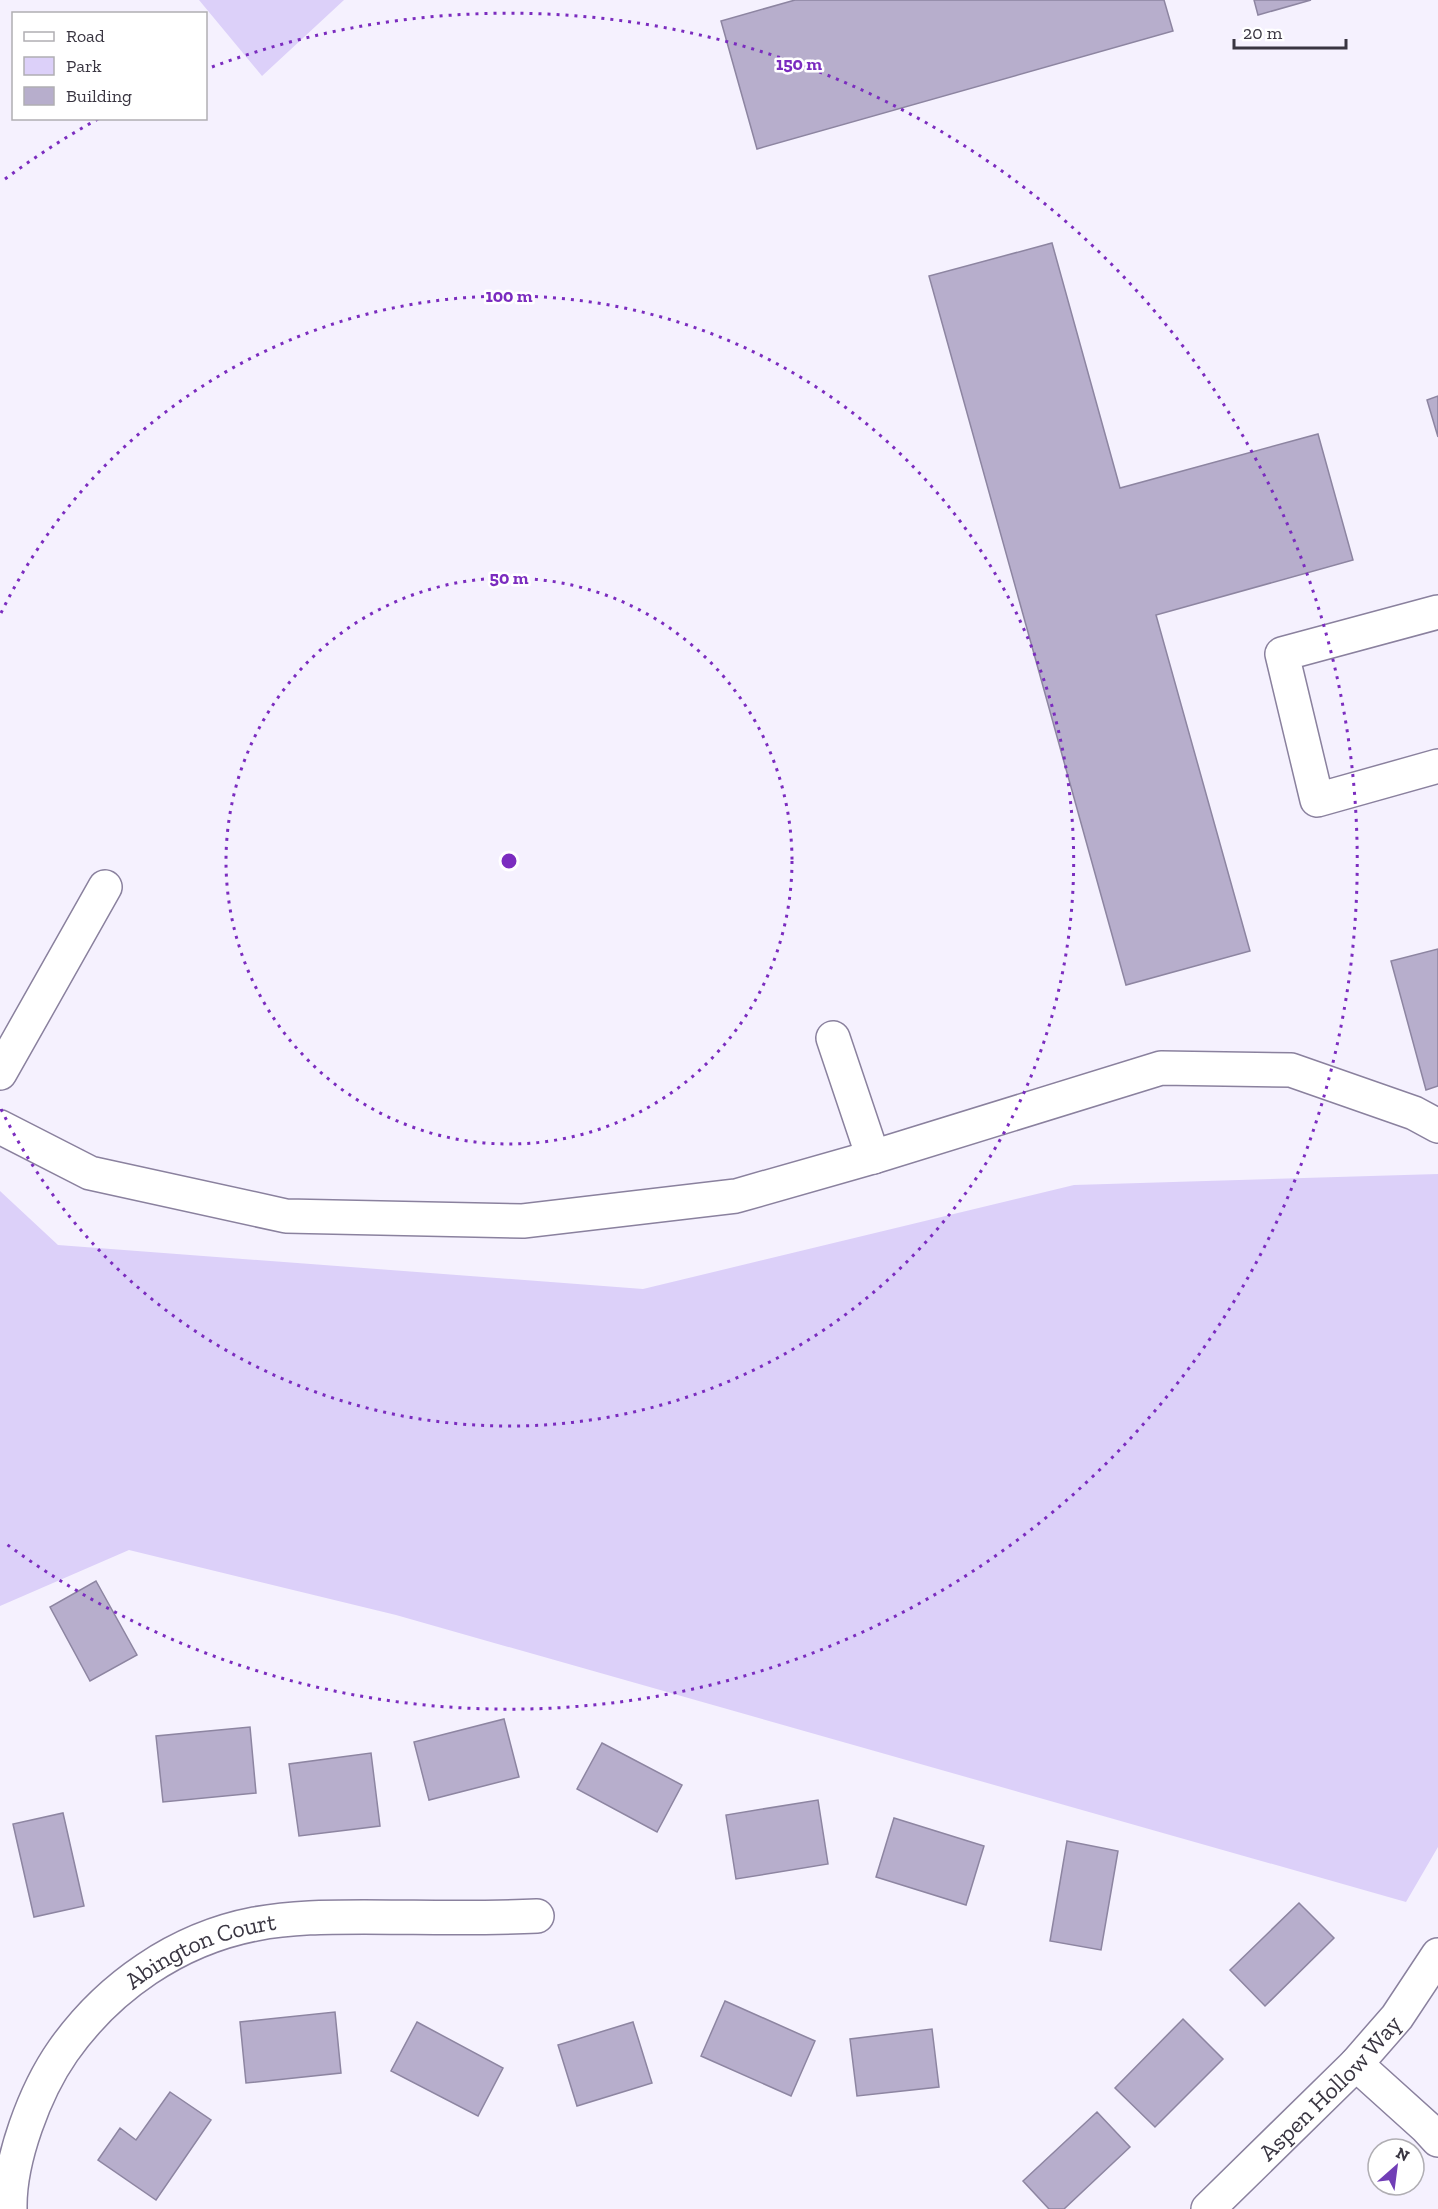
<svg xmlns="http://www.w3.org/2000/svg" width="1438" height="2209" font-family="'Zilla Slab',serif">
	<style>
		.green { fill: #dcd0f9 }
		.building { fill: #b7aecc; stroke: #8d85a1; stroke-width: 1.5 }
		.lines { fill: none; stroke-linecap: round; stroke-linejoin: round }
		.minor-casing { stroke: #8a819e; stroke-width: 36 }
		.minor { stroke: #fff; stroke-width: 33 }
		.ring { fill: none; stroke: #7b2cbf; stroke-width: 3; stroke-dasharray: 3 6 }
		.labels { text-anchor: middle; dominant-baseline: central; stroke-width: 5; stroke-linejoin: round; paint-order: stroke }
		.street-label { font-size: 24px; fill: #393541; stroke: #fff }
		.centre { fill: #7b2cbf; stroke: #fff; stroke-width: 3 }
		.ring-label { font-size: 18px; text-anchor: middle; font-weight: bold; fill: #7b2cbf; stroke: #fff; stroke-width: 5; stroke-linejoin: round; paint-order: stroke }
	</style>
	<rect width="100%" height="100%" fill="#f5f1fe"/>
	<path class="green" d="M199,0H344L262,76Z
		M1438,1174V1847L1406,1902L396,1615L129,1550L0,1606V1191L58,1245L643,1289L1074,1185Z"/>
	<path class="building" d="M795,0H1164L1173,31L757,149L721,21Z
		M1254,0H1311L1258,15Z
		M1052,243L1120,488L1318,434L1353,560L1156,615L1250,951L1126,985L929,276Z
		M1438,396V437L1427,400Z
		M1438,949V1086L1426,1090L1391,961Z
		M96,1581L137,1655L90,1681L50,1607Z
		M504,1719L519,1777L429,1800L414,1742Z
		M250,1727L256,1793L163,1802L156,1736Z
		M602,1743L682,1785L657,1832L577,1789Z
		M371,1753L380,1826L299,1836L289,1764Z
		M818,1800L828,1864L736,1879L726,1815Z
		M63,1813L84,1906L34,1917L13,1824Z
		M894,1818L984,1846L966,1905L876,1877Z
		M1067,1841L1118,1851L1101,1950L1050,1941Z
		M1299,1903L1334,1938L1265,2006L1230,1970Z
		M725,2001L815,2041L791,2096L701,2056Z
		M335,2012L341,2073L246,2083L240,2022Z
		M1183,2019L1223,2059L1155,2127L1115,2088Z
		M417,2022L503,2068L478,2116L391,2071Z
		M633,2022L652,2083L577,2106L558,2045Z
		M932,2029L939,2087L857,2096L850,2039Z
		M170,2092L211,2120L156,2200L98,2160L120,2128L136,2140Z
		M1097,2112L1130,2147L1064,2209H1049L1023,2181Z"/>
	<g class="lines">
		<g class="minor-casing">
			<g id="minor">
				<path d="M1438,612L1282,654L1317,800L1438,766"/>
				<path d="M833,1038L873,1157"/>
				<path d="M0,1073L105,887"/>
				<path d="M0,1127L90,1173L286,1216L523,1221L736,1196L873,1157L1161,1068L1291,1070L1414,1113L1438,1126"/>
				<path d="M1356,2064L1427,2128L1438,2140"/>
				<path id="s1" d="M10,2209C9,2160 35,2091 63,2051C108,1987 177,1939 255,1924C291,1917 328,1917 364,1917C422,1917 479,1919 537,1916"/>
				<path id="s2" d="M1208,2209L1356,2064L1397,2017L1438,1955"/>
			</g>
		</g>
		<use href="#minor" class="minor"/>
	</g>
	<g class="ring">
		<circle cx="509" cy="861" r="283"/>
		<path d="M1 613A565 565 0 1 1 1 1109"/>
		<path d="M5 179A848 848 0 0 1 98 119M212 67A848 848 0 1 1 5 1543"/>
	</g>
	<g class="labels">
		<g class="street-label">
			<text stroke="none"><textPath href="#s1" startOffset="344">Abington Court</textPath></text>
			<text stroke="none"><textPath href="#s2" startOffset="172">Aspen Hollow Way</textPath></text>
		</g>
	</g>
	<circle cx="509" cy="861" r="9" class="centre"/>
	<g class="ring-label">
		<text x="799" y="70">150 m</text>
		<text x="509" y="302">100 m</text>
		<text x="509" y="584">50 m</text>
	</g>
	<rect x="12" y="12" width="195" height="108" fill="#ffffff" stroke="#b0aeb3" stroke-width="1.5"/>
	<rect x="24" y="32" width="30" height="9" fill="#ffffff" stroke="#b0aeb3" stroke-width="1.5"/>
	<text x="66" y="42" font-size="18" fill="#393541">Road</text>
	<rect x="24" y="57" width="30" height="18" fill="#dcd0f9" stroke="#b0aeb3" stroke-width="1.5"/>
	<text x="66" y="72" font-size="18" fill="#393541">Park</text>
	<rect x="24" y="87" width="30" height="18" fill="#b7aecc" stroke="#b0aeb3" stroke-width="1.5"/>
	<text x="66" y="102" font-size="18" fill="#393541">Building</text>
	<g transform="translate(1396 2167) rotate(28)"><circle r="28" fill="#ffffff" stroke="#b0aeb3" stroke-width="1.5"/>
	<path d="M0-4.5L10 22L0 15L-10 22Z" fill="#713eb6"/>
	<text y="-9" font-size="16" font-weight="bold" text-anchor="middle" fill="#393541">N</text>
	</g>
	<path d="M1234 39v9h112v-9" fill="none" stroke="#393541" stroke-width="3"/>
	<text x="1243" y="39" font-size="18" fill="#393541" stroke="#ffffff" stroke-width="4.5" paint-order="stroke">20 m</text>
</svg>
